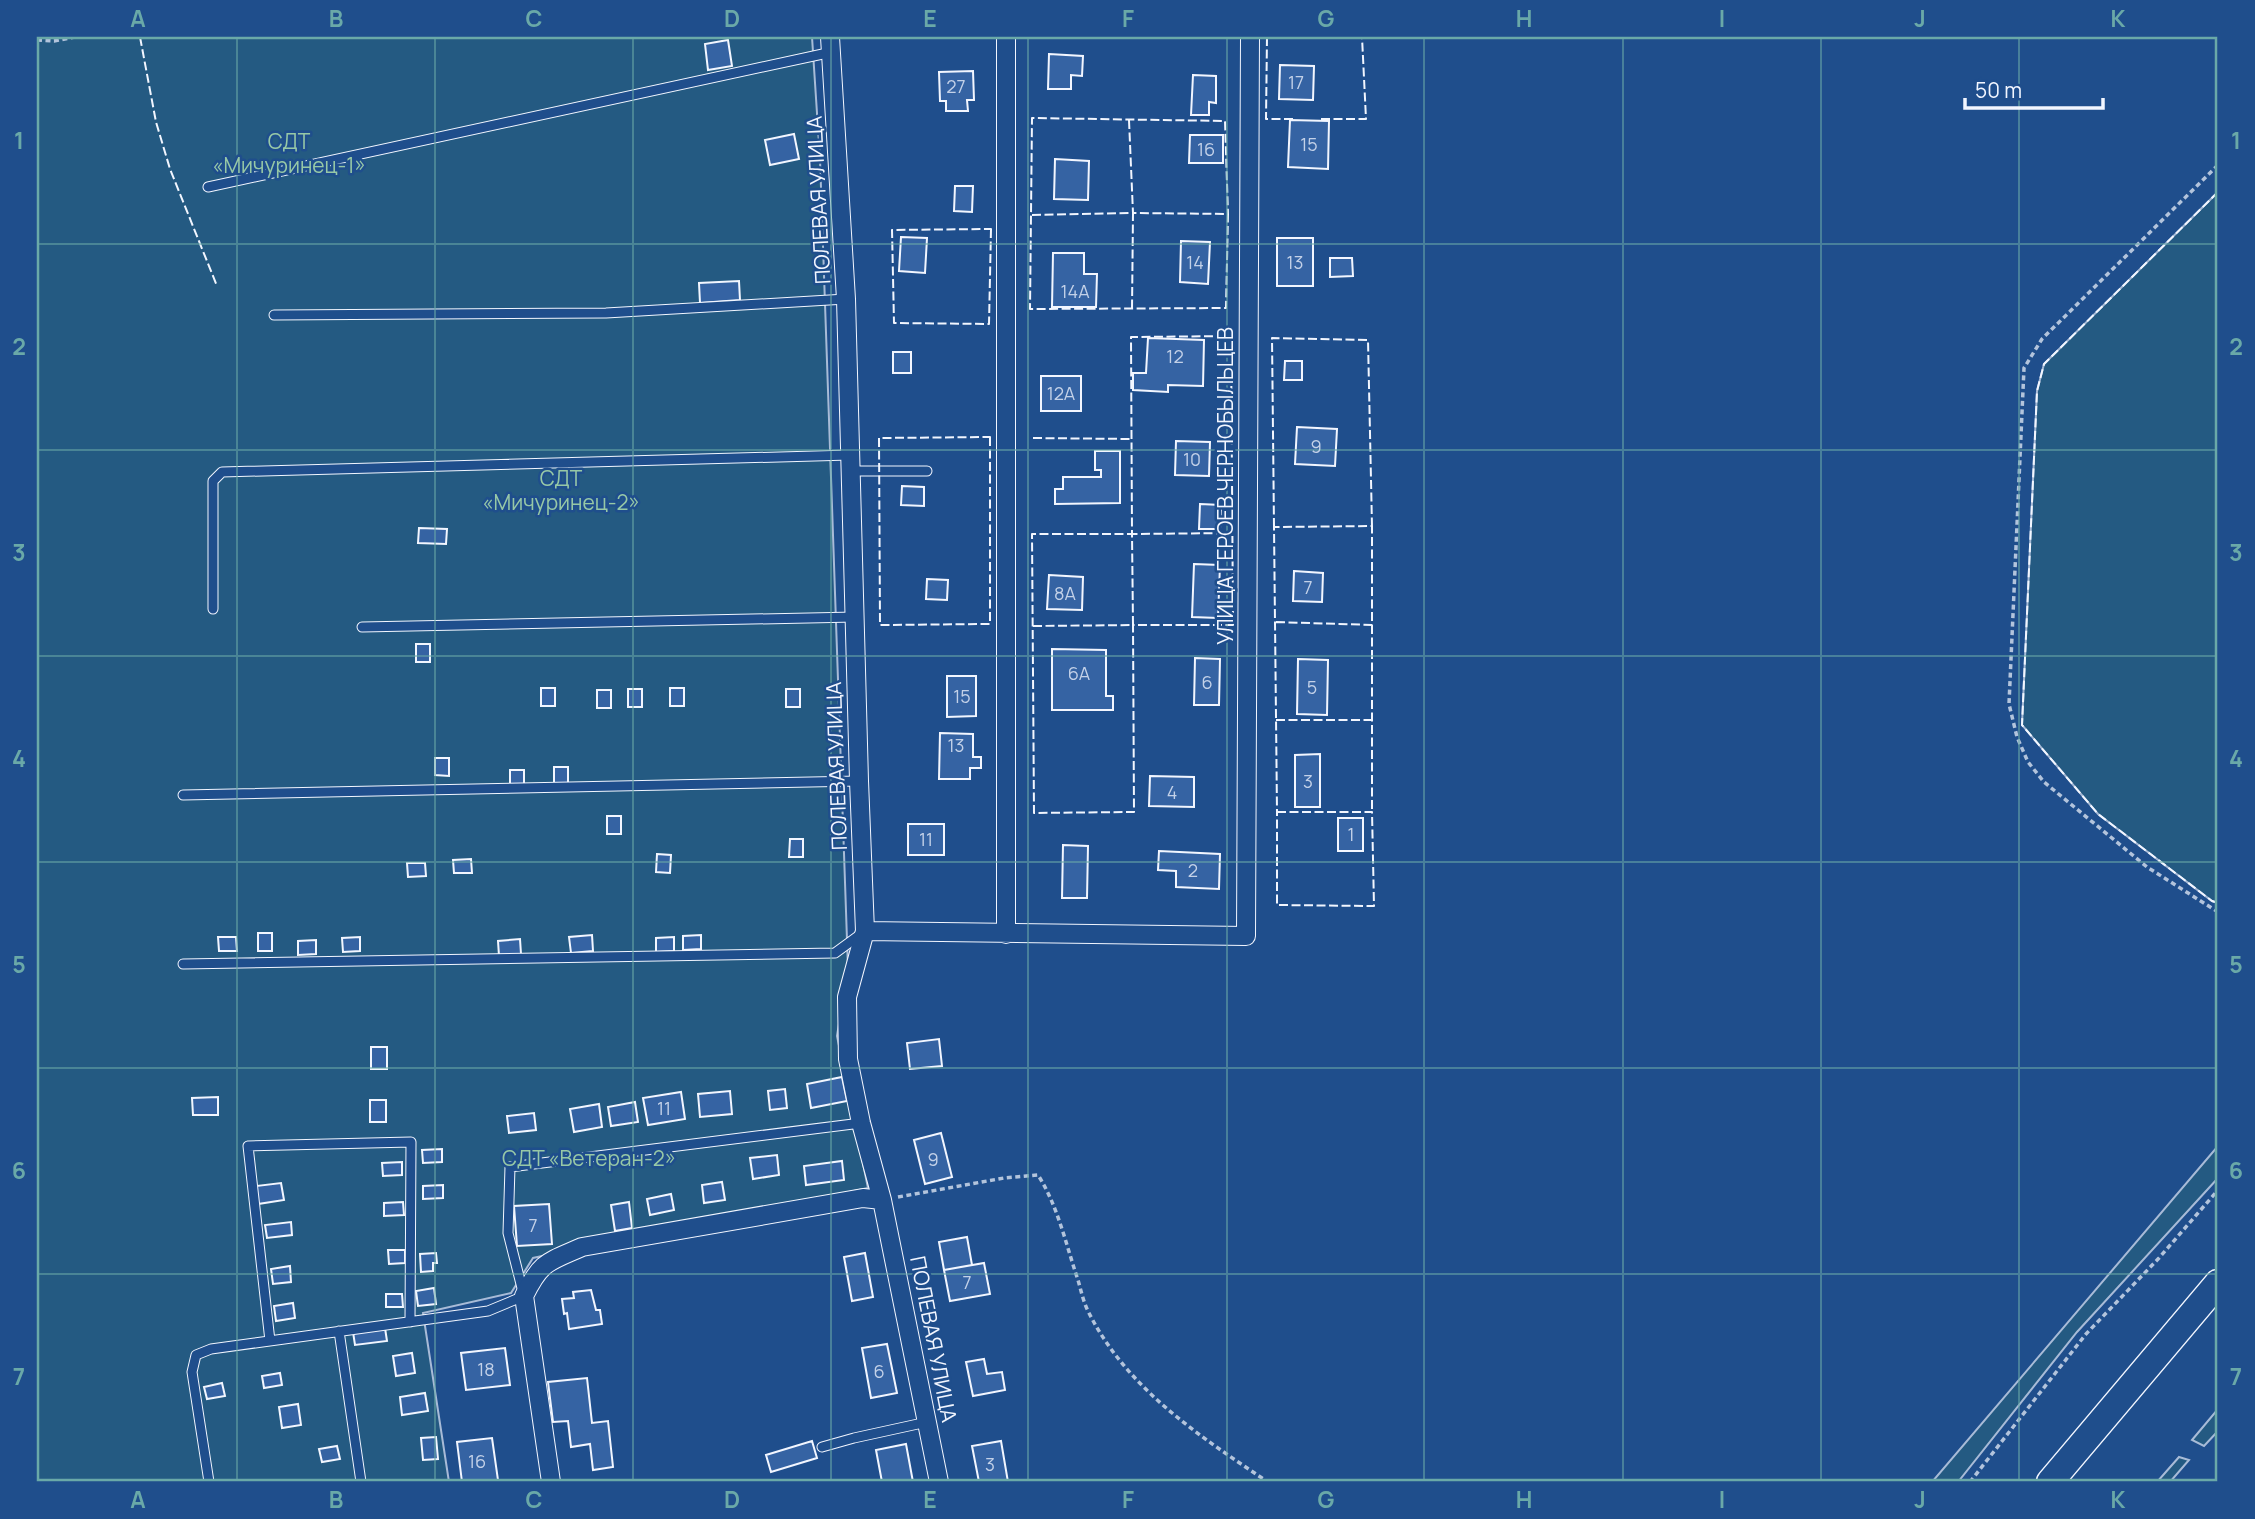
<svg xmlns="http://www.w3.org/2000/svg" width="2255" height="1519" font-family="Manrope,sans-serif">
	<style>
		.green { fill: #245a82; stroke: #a8bbd7; stroke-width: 2 }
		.building { fill: #3563a3; stroke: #f2f6ff; stroke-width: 2 }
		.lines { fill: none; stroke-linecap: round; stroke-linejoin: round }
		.service-casing { stroke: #f2f6ff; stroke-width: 11 }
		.minor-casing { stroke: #f2f6ff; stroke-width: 20 }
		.primary-casing { stroke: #f2f6ff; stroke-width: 29 }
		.path { stroke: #b3c4dc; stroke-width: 3.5; stroke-dasharray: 5 3.5; stroke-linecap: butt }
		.service { stroke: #1f4e8c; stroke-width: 9 }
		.minor { stroke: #1f4e8c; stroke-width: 18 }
		.primary { stroke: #1f4e8c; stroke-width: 26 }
		.fence { stroke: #f2f6ff; stroke-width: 2; stroke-dasharray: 9 3.5; stroke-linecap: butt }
		.grid { fill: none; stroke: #6aa9a8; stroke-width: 2; stroke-opacity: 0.55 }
		.labels { text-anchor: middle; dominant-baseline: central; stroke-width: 5; stroke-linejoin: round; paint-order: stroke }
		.number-label { font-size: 18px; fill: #c3d1e8 }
		.park-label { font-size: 21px; fill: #97c8a6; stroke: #1f4e8c }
		.street-label { font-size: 21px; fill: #f2f6ff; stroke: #1f4e8c }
		.neatline { fill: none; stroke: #6aa9a8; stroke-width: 2.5 }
		.grid-label { font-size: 23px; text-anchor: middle; font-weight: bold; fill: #6aa9a8 }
	</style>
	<rect width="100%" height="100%" fill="#1f4e8c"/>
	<path class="green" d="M37,37H812L820,159L848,969L837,1036L868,1188L533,1258L511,1293L423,1313L449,1482H37Z
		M2218,192V903L2212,901L2098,814L2022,725L2037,391L2044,364Z
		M2218,1146V1178L2077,1332L1958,1482H1932Z
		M2218,1409V1431L2204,1446L2192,1440Z
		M2179,1457L2189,1460L2170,1482H2157Z"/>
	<path class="building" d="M728,40L732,66L708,70L705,44Z
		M1049,54L1083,56L1082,76L1071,75V89H1048Z
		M1280,65L1314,66L1313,100L1279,99Z
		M973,71L974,100H967L968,111H946V101H940L939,72Z
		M1193,75L1216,76V103L1209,102V115H1191Z
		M1290,120L1329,121L1328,169L1288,167Z
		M794,134L799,159L770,165L765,140Z
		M1190,135H1223V163H1189Z
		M1055,159L1089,161L1088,200L1054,199Z
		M955,186H973L972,212L954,211Z
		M901,237L927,238L925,273L899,271Z
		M1277,238H1313V286H1277Z
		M1181,241L1210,242L1208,284L1180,282Z
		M1053,253H1084V274H1097L1096,307H1052Z
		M1330,258H1352L1353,276L1330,277Z
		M739,281L740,300L700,303L699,283Z
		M1148,338L1204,340L1203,386L1168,385V392L1133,390V373H1146Z
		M893,352H911V373H893Z
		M1285,361H1302V380H1284Z
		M1041,376H1081V411H1041Z
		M1297,427L1337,429L1335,466L1295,464Z
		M1176,441L1210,442L1209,476L1175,475Z
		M1095,451H1120V503L1055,504V489H1063V477H1101V470H1095Z
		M902,486L924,487V506L901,505Z
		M1200,504L1221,505L1220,529H1199Z
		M419,528L447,529L446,544L418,543Z
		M1194,564L1220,565L1218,618L1192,617Z
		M1294,571L1323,573L1322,602L1293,601Z
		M1049,575L1083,577L1082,610L1047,609Z
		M927,579L948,580L947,600L926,599Z
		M416,644H430V662H416Z
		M1052,649L1106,650V696H1113V710H1052Z
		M1195,658L1220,659L1219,705H1194Z
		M1298,659L1328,660L1327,715L1297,714Z
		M947,676H976V716L947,717Z
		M541,688H555V706H541Z
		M670,688H684V706H670Z
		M628,689H642V707H628Z
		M786,689H800V707H786Z
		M597,690H611V708H597Z
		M940,733L973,734V757H981V768H970V779H939Z
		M1320,754V807H1295V755Z
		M435,758H449V776L435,775Z
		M554,767H568V785L554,784Z
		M510,770H524V788H510Z
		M1150,776L1194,777V807L1149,806Z
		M607,816H621V834H607Z
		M1338,818H1363V851H1338Z
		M908,824H944V855H908Z
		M790,839H803V857H789Z
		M1063,845L1088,846L1087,898H1062Z
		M1159,851L1220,854L1219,889L1176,887V871L1158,870Z
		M657,854L671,855L670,873L656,872Z
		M471,859L472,873H454L453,860Z
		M407,863H425L426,876L408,877Z
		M258,933H272V951H258Z
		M592,935L593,951L571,953L569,937Z
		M701,935V949L683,950V936Z
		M218,937H236L237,951H219Z
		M360,937V951L343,952L342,938Z
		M674,937V951L656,952V938Z
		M520,939L521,954L499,956L498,941Z
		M316,940V954L298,955V941Z
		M939,1039L942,1066L910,1069L907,1043Z
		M371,1047H387V1069H371Z
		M842,1077L847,1101L811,1108L807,1084Z
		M785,1089L787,1108L770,1110L768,1091Z
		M730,1091L732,1114L700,1117L698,1094Z
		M681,1092L685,1119L648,1125L643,1098Z
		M218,1097V1115H193L192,1098Z
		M370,1100H386V1122H370Z
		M635,1102L638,1122L611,1126L608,1107Z
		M599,1104L602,1127L574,1132L570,1109Z
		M534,1113L536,1130L509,1133L507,1116Z
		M941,1133L952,1177L925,1184L914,1140Z
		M442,1149V1162L423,1163L422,1150Z
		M777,1155L779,1175L753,1179L750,1158Z
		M842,1161L844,1180L806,1185L804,1166Z
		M402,1162V1175L383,1176L382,1163Z
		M722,1182L725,1200L704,1203L702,1185Z
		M281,1183L284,1200L258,1204L256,1186Z
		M443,1185V1198L423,1199V1186Z
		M671,1194L674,1210L650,1215L647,1199Z
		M403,1202L404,1215L384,1216V1203Z
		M629,1202L632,1228L615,1231L611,1205Z
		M549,1204L552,1244L517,1246L514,1206Z
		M291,1222L292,1235L267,1238L265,1225Z
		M967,1237L972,1265L944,1270L939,1242Z
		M388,1250H405V1263L389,1264Z
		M436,1253L437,1263H433V1271L421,1272L420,1254Z
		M865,1253L873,1297L852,1301L844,1257Z
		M984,1263L990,1294L950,1301L944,1270Z
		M290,1266L291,1282L273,1284L271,1269Z
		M434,1288L436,1304L418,1306L416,1291Z
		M591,1290L596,1310H600L602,1324L569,1329L567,1313L564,1314L562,1299L574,1298L573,1292Z
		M386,1294H402L403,1307H386Z
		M293,1303L295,1318L276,1321L274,1306Z
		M385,1328L387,1341L355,1345L353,1332Z
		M887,1344L897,1393L871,1398L862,1348Z
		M505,1348L510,1385L466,1390L461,1353Z
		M412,1353L415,1373L396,1376L393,1356Z
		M984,1359L987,1374L1002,1372L1005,1390L973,1396L966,1362Z
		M280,1373L282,1385L264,1388L262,1376Z
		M587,1378L592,1423L608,1421L613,1467L593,1470L590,1444L571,1447L568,1421L553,1422L548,1382Z
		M222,1383L225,1396L207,1399L204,1387Z
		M425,1393L428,1411L402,1415L400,1397Z
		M298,1404L301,1425L282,1428L279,1407Z
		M436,1437L438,1459L423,1460L421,1438Z
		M492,1438L498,1480L462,1482L457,1442Z
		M812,1441L817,1458L771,1472L766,1455Z
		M1001,1441L1008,1482H979L972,1446Z
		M906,1444L913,1482H882L876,1450Z
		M337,1446L340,1459L322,1462L319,1449Z"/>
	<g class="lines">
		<g class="service-casing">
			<path id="service" d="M208,187L832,52
				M274,315L606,313L846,299
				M850,471H927
				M213,609V481L222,472L850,455
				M362,627L855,617
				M183,795L859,781
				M183,964L835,953L861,934
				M339,1331L361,1482
				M270,1341L248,1146L411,1142L410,1322
				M822,1447L854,1438L927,1422
				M209,1482L192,1372L196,1355L211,1349L488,1311L524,1296L508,1233L510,1167L861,1123"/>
		</g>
		<g class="minor-casing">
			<path id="minor" d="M830,37L846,299L859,781L865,931L847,997L848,1059L861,1123L882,1200L939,1482
				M865,931L1246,936L1250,37
				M1006,934V37
				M551,1482L524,1296C541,1261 548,1262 582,1247L863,1198L882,1200"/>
		</g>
		<g class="primary-casing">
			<path id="primary" d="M2050,1482L2218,1283"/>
		</g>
		<path class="path" d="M37,40L54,41L75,37
			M2218,165L2042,339L2024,368L2009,704L2017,737L2028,762L2044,782L2147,867L2218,912
			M898,1197L1004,1178L1038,1175C1058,1206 1066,1245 1078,1280C1081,1290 1083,1301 1088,1311C1126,1388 1199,1436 1268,1482
			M1970,1482L2086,1334L2159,1258L2218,1190"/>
		<use href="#service" class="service"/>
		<use href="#minor" class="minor"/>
		<use href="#primary" class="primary"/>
		<path class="fence" d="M140,37L156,122L170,169L217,286
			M1267,37L1266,119H1293
			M1321,119H1366L1362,37
			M1129,120L1133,213L1228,214L1226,308L1030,309L1032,118L1225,121L1228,214
			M2218,192L2044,364L2037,391L2022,725L2098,814L2212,901L2218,903
			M1032,215L1133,213L1132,309
			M991,229L989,324L894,323L892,230Z
			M1231,336L1233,625H1133L1134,812L1034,813L1032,534H1132L1131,337Z
			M990,437V624L880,625L879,438Z
			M1033,438L1132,439
			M1274,527L1272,338L1368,340L1372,526
			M1276,622L1372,625V526L1274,527L1277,812
			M1372,625V812
			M1033,626L1133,625L1132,534L1233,533
			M1276,720H1372
			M1277,812H1372L1374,906L1277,905Z"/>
	</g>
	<path class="grid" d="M237,37V1482M435,37V1482M633,37V1482M831,37V1482M1028,37V1482M1227,37V1482M1424,37V1482M1623,37V1482M1821,37V1482M2019,37V1482M37,244H2218M37,450H2218M37,656H2218M37,862H2218M37,1068H2218M37,1274H2218"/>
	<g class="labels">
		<g class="number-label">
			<text x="1296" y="82">17</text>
			<text x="956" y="86">27</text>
			<text x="1309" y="144">15</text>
			<text x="1206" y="149">16</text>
			<text x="1195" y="262">14</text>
			<text x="1295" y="262">13</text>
			<text x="1075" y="291">14А</text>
			<text x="1175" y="356">12</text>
			<text x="1061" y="393">12А</text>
			<text x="1316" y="446">9</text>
			<text x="1192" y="459">10</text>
			<text x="1308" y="587">7</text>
			<text x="1065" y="593">8А</text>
			<text x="1079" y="673">6А</text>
			<text x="1207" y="682">6</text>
			<text x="1312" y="687">5</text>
			<text x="962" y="696">15</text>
			<text x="956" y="745">13</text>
			<text x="1308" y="781">3</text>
			<text x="1172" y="792">4</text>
			<text x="1351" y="834">1</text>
			<text x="926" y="839">11</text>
			<text x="1193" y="870">2</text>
			<text x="664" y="1108">11</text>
			<text x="933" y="1159">9</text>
			<text x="533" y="1225">7</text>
			<text x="967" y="1282">7</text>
			<text x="486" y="1369">18</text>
			<text x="879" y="1371">6</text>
			<text x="477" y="1461">16</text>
			<text x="990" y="1464">3</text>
		</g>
		<g class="park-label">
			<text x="289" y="141">СДТ<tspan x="289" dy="24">«Мичуринец-1»</tspan></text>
			<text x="561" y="478">СДТ<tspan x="561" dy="24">«Мичуринец-2»</tspan></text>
			<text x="589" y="1158">СДТ «Ветеран-2»</text>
		</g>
		<g class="street-label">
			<text transform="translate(818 200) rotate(-93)">ПОЛЕВАЯ УЛИЦА</text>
			<text transform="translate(1225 486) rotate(-90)">УЛИЦА ГЕРОЕВ ЧЕРНОБЫЛЬЦЕВ</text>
			<text transform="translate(836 766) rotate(-92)">ПОЛЕВАЯ УЛИЦА</text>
			<text transform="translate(934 1339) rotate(79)">ПОЛЕВАЯ УЛИЦА</text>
		</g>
	</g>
	<rect width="2255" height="1519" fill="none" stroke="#1f4e8c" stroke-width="77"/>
	<path d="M1965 98v10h138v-10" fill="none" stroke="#f2f6ff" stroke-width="3.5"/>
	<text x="1975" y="98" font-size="21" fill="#f2f6ff" stroke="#1f4e8c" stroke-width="5" paint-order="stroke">50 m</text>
	<rect x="38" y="38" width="2178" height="1442" class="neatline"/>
	<g class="grid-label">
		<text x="138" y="27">A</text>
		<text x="336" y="27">B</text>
		<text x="534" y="27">C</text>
		<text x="732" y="27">D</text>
		<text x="930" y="27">E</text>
		<text x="1128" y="27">F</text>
		<text x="1326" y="27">G</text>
		<text x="1524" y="27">H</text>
		<text x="1722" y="27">I</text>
		<text x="1920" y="27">J</text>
		<text x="2118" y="27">K</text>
		<text x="19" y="149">1</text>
		<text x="2236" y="149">1</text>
		<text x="19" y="355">2</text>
		<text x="2236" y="355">2</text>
		<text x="19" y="561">3</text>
		<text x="2236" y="561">3</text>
		<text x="19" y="767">4</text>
		<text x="2236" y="767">4</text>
		<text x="19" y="973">5</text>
		<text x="2236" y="973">5</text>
		<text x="19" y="1179">6</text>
		<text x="2236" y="1179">6</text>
		<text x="19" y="1385">7</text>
		<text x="2236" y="1385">7</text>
		<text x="138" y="1508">A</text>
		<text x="336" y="1508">B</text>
		<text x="534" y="1508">C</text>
		<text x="732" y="1508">D</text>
		<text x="930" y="1508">E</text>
		<text x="1128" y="1508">F</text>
		<text x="1326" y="1508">G</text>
		<text x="1524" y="1508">H</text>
		<text x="1722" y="1508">I</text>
		<text x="1920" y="1508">J</text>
		<text x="2118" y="1508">K</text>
	</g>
</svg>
